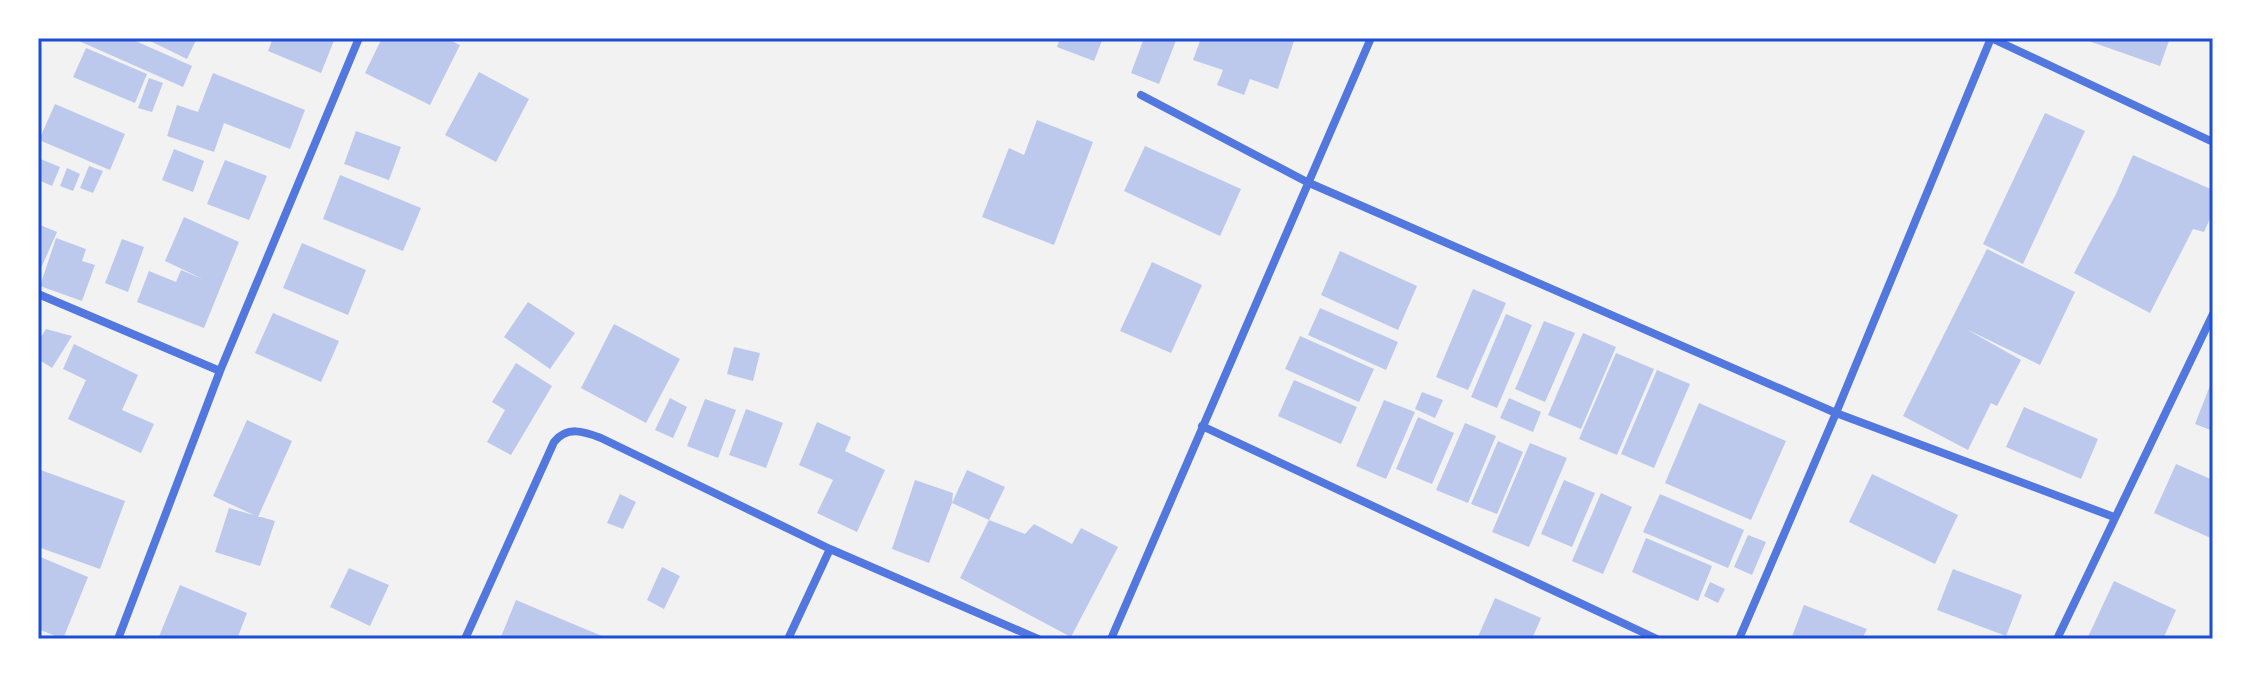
<svg xmlns="http://www.w3.org/2000/svg" width="2251" height="677" font-family="Montserrat,sans-serif">
	<style>
		.building { fill: #bdc9ec }
		.lines { fill: none; stroke-linecap: round; stroke-linejoin: round }
		.minor { stroke: #5277de; stroke-width: 8 }
		.neatline { fill: none; stroke: #1d4ed8; stroke-width: 3 }
	</style>
	<rect width="100%" height="100%" fill="#f2f2f2"/>
	<path class="building" d="M80,38H129L192,66L183,87L79,41Z
		M144,38H197L187,59Z
		M273,38H335L321,73L268,51Z
		M382,38H445L460,45L430,105L365,73Z
		M1060,38H1103L1094,61L1057,47Z
		M1144,38H1177L1159,84L1131,73Z
		M1201,38H1295L1278,89L1250,79L1244,95L1217,85L1223,70L1193,60Z
		M2080,38H2170L2160,66Z
		M86,48L147,74L135,103L73,77Z
		M479,72L529,99L496,162L445,135Z
		M213,73L305,110L290,149L224,123L214,152L167,136L177,105L198,112Z
		M149,78L163,83L152,112L138,108Z
		M55,104L125,134L110,170L39,140Z
		M2045,113L2085,131L2023,264L1983,244Z
		M1037,120L1093,142L1054,245L982,217L1009,148L1024,155Z
		M356,131L401,147L389,180L344,164Z
		M1145,146L1241,189L1220,236L1124,191Z
		M174,149L204,161L193,192L162,180Z
		M2133,155L2213,190V212L2204,232L2193,229L2150,313L2074,273L2116,194Z
		M38,158L60,167L52,186L38,180Z
		M225,160L267,176L249,220L207,204Z
		M89,166L103,171L93,193L80,188Z
		M67,168L80,174L73,191L60,186Z
		M340,175L421,208L403,251L323,219Z
		M184,217L239,242L204,328L137,302L149,271L176,282L181,270L203,279L165,261Z
		M38,224L57,232L38,275Z
		M56,238L86,249L82,261L95,265L82,301L40,286Z
		M122,239L144,247L128,292L105,283Z
		M302,243L366,270L348,315L283,288Z
		M1987,249L2075,292L2040,365L1966,329L2021,360L1997,406L1991,403L1968,450L1903,416Z
		M1340,251L1417,286L1398,330L1321,295Z
		M1152,262L1202,285L1171,353L1120,331Z
		M1473,289L1506,303L1468,390L1436,377Z
		M528,302L575,333L550,369L504,337Z
		M1320,308L1398,342L1386,370L1308,335Z
		M273,313L339,341L321,382L255,353Z
		M1506,314L1532,325L1497,408L1471,397Z
		M1544,321L1575,333L1545,402L1515,389Z
		M614,324L680,359L646,423L581,388Z
		M46,329L72,336L52,368L38,359V342Z
		M1583,333L1616,347L1581,429L1548,415Z
		M1300,336L1374,369L1359,402L1285,369Z
		M74,344L138,375L122,410L154,424L141,453L68,419L86,380L63,369Z
		M734,347L760,353L753,381L727,374Z
		M1616,353L1654,369L1617,455L1579,439Z
		M516,363L552,386L511,455L487,442L505,410L492,402Z
		M1657,370L1690,384L1654,468L1621,454Z
		M2213,378V431L2195,424Z
		M1294,380L1357,407L1341,444L1278,416Z
		M1422,392L1443,400L1435,418L1415,409Z
		M670,398L687,407L673,438L655,430Z
		M1509,398L1541,412L1533,432L1500,418Z
		M705,399L736,410L718,458L687,446Z
		M1384,400L1415,412L1386,479L1356,466Z
		M1699,403L1786,441L1751,520L1665,483Z
		M2024,407L2098,439L2081,479L2006,447Z
		M746,409L783,423L766,468L729,455Z
		M1418,417L1454,433L1432,484L1396,469Z
		M247,420L292,441L258,517L213,496Z
		M817,422L851,437L845,451L885,470L857,532L817,513L833,480L799,465Z
		M1465,423L1496,436L1468,503L1436,490Z
		M1498,441L1523,452L1497,514L1471,504Z
		M1530,443L1567,458L1529,547L1492,532Z
		M2176,464L2213,480V539L2154,513Z
		M38,469L125,501L100,569L38,547Z
		M967,470L1005,487L989,520L952,503Z
		M1872,474L1958,515L1935,564L1849,522Z
		M915,480L953,493L952,503L929,563L892,549Z
		M1564,480L1595,493L1572,547L1541,534Z
		M1601,493L1632,507L1603,574L1572,561Z
		M620,494L636,502L623,529L607,523Z
		M1660,494L1744,530L1728,568L1643,532Z
		M229,508L275,521L260,566L215,552Z
		M989,520L1025,534L1034,524L1072,544L1081,528L1118,547L1071,637L960,578Z
		M1748,535L1766,542L1752,575L1734,567Z
		M1646,538L1712,566L1698,601L1632,572Z
		M38,556L88,577L63,639L38,629Z
		M662,567L680,576L664,609L647,600Z
		M349,568L389,585L370,626L330,607Z
		M1953,569L2022,595L2006,636L1937,610Z
		M2114,581L2176,610L2163,639H2087Z
		M1710,582L1725,589L1718,603L1704,596Z
		M180,585L247,613L237,639H158Z
		M1495,598L1541,618L1532,639H1477Z
		M516,600L609,639H500Z
		M1804,605L1867,629L1862,639H1791Z"/>
	<g class="lines">
		<path class="minor" d="M1991,38L2213,142
			M1141,95L1307,182L1836,413L2114,517
			M38,294L220,371
			M1202,426L1657,639
			M118,639L220,371L359,38
			M465,639L554,442C567,426 583,431 601,438L830,549L1038,639
			M788,639L830,549
			M1111,639L1371,38
			M1739,639L1836,413L1991,38
			M2057,639L2213,314"/>
	</g>
	<rect width="2251" height="677" fill="none" stroke="#ffffff" stroke-width="80"/>
	<rect x="40" y="40" width="2171" height="597" class="neatline"/>
</svg>
